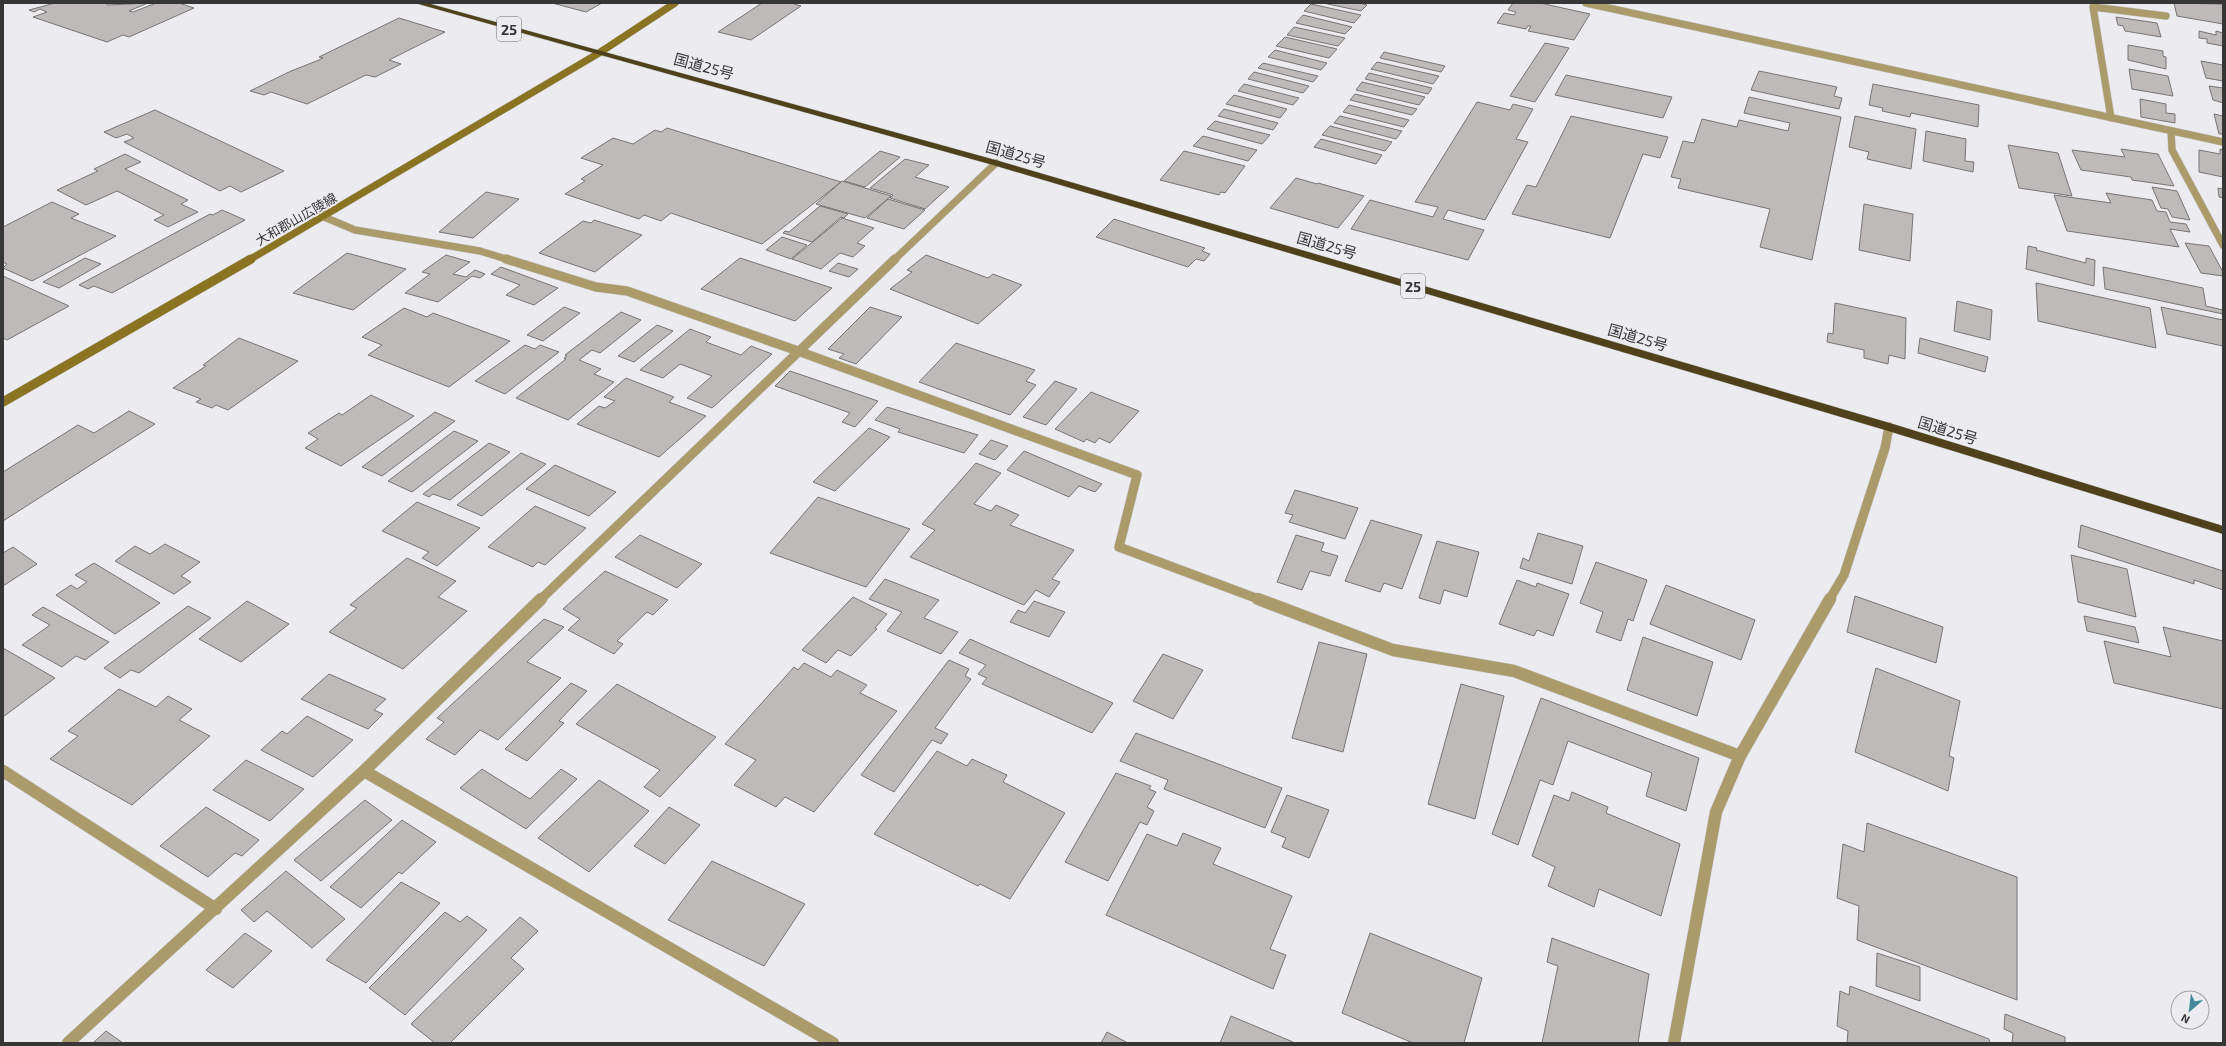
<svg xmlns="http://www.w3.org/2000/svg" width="2226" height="1046" font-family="'Exo 2','Noto Sans JP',sans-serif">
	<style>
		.building { fill: #bebaba; stroke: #787474 }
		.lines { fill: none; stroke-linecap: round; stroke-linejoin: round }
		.street-far2-casing { stroke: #c8c8cb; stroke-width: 8 }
		.street-far1-casing { stroke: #c8c8cb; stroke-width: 10 }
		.street-casing { stroke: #c8c8cb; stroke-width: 13 }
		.secondary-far1-casing { stroke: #c8c8cb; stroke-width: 8 }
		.secondary-casing { stroke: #c8c8cb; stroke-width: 10 }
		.highway-casing { stroke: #c8c8cb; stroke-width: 1 }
		.street-far2 { stroke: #ab9b6b; stroke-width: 7 }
		.street-far1 { stroke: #ab9b6b; stroke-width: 9 }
		.street { stroke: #ab9b6b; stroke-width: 12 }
		.secondary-far1 { stroke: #8a7321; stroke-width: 7 }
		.secondary { stroke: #8a7321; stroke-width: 9 }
		.highway { fill: #4f421a; fill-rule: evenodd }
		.labels { text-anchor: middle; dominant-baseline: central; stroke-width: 3.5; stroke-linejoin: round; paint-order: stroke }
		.far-street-label { font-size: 13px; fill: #363637; stroke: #ececf0 }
		.shield { fill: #ececf0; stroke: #6d6d6e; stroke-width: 1 }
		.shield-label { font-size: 14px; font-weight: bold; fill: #363637 }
		.street-label { font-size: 15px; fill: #363637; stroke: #ececf0 }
	</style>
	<rect width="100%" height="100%" fill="#ececf0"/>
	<path class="building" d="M55,3H105L108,5L148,3L129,11L133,12L156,3H179L194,8L129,37L123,35L107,42L33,17L47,12L40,9L34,12L29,10Z
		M552,3H602L586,12Z
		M762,3H791L801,6L751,40L718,32Z
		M1323,3H1360L1367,5L1361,11Z
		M1513,3H1540L1590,14L1574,40L1528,31L1531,26H1528L1526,29L1497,23L1504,13L1514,15L1516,12L1508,10Z
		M2174,3L2223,4V24L2177,16Z
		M1311,4L1361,15L1354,23L1304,11Z
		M1303,15L1352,27L1345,34L1296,23Z
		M2116,17L2157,23L2161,37L2125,31L2123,26L2118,25Z
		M399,18L445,32L389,60L401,64L375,77L366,75L307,104L271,92L264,95L250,91L291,71L319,60L323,58L319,57Z
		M1294,27L1345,38L1338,46L1287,35Z
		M2199,31L2216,35V31L2223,33V46L2207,43V39L2199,38Z
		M1285,37L1337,49L1329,58L1276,46Z
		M1545,43L1569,48L1535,102L1510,96Z
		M2128,45L2163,51V56L2166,57V69L2128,60Z
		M1275,50L1327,63L1321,70L1268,57Z
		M1384,52L1445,66L1441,72L1380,58Z
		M2201,61L2223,65V81L2206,78Z
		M1377,62L1439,76L1433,84L1371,69Z
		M1263,63L1318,76L1313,82L1258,68Z
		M2129,69L2168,76L2173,96L2132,89Z
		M1759,71L1837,87L1834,96L1842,98L1839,109L1751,90Z
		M1254,72L1309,86L1303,93L1248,79Z
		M1369,73L1432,88L1428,94L1365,79Z
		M1566,75L1672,97L1663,118L1555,95Z
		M1362,82L1425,97L1419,105L1356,90Z
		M1244,84L1299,98L1293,105L1238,91Z
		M1873,84L1979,105L1978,127L1911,113L1910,117L1882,111L1883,108L1869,105Z
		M2209,86L2223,88V103L2213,100Z
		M1355,94L1417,109L1412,115L1350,100Z
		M1234,95L1287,109L1280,118L1226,104Z
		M1749,97L1841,117L1812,260L1760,247L1770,209L1678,188L1681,179L1671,177L1683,141L1694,143L1702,119L1737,127L1739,120L1788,131L1790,123L1744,113Z
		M2140,99L2166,104V113L2175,114V123L2141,117Z
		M1477,102L1510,110L1513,104L1533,109L1516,139L1528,142L1485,220L1448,210L1443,219L1484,230L1468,260L1351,229L1370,200L1433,217L1438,207L1415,202Z
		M1349,105L1409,120L1404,127L1343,112Z
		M1224,109L1278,123L1273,130L1218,116Z
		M155,110L284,171L241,192L230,186L220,191L124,142L134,138L127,134L116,138L104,132Z
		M2214,114L2223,116V134H2219Z
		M1340,116L1402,131L1396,139L1334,123Z
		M1571,116L1668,137L1660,158L1643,154L1610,238L1512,214L1527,185L1536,187Z
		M1855,116L1916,129L1911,169L1867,159L1869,152L1849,147Z
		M1215,121L1270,135L1262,144L1207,129Z
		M1330,126L1392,142L1385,151L1322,135Z
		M667,128L841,182L762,244L671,213L661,221L644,215L639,219L565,194L585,181L581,179L603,165L581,158L613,138L633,144L655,130L661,132Z
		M1926,131L1966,139L1965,161L1974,162L1973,172L1923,161Z
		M1203,136L1257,150L1248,161L1193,146Z
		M1321,139L1382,155L1376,164L1314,147Z
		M2008,145L2058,153L2072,196L2019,188Z
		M2121,149L2158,154L2174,186L2132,180L2131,177L2081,170L2072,150L2125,157Z
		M2220,149L2223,150V177L2199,172V150L2220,154Z
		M880,151L900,157L865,187L844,181Z
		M1184,151L1245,166L1225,193L1221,192L1219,195L1160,180Z
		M125,154L141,162L125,169L188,200L181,204L198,212L168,227L154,220L164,215L117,191L86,205L57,190L98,171L94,169Z
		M905,159L929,165L915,177L949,187L925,209L890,198L893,195L870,188Z
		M1296,178L1317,184L1318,183L1364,196L1338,228L1270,208Z
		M842,181L891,196L865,218L816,204Z
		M2152,187L2177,191L2190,220L2172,217L2168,209L2161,208Z
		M2218,188L2223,189V198L2219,197Z
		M486,192L519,199L473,238L439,232Z
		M2106,193L2152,200L2157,211L2166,212L2170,222L2186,224L2190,232L2170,229L2179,247L2067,231L2054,195L2111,203Z
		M888,199L925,210L904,229L867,218Z
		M52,202L79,214L71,218L116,236L32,281L3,268L7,264L3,262V227Z
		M1864,204L1913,214L1910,261L1859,250Z
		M820,206L848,214L844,218L841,217L812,242L783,233L785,231L789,232Z
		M222,210L245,220L112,293L94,286L88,289L79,285L210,214L213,215Z
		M842,218L874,228L857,243L865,246L853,257L840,253L821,269L792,259Z
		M1114,219L1205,248L1202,251L1210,254L1204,261L1196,259L1188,267L1096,237Z
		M594,220L642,235L595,272L539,253L583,221L591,223Z
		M782,237L807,245L791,259L766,250Z
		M2185,243L2209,246L2223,272V276L2201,273Z
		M2028,246L2037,248L2036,250L2086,263V258L2095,260L2094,286L2026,269Z
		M347,253L406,269L353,310L293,293Z
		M446,255L470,262L453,274L466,277L475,270L485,274L480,278L472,276L438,302L405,293L430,274L422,272Z
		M926,255L988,278L993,274L1022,285L978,324L890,289L912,272L907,270Z
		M85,258L101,264L59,288L43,282Z
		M740,258L832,288L795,321L701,289Z
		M838,263L858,269L849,277L829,271Z
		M501,267L558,288L534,305L506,295L520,285L491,274Z
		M2103,267L2203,288L2206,306L2223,310V314L2105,289Z
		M3,276L69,306L7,340L3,338Z
		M2036,283L2150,308L2156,348L2038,321Z
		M1957,301L1992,310L1990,340L1954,331Z
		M1835,303L1906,318L1905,359L1889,355L1888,364L1864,358V350L1827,342L1828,333L1833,334Z
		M564,307L580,313L543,341L527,335Z
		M870,307L902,317L856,364L839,358L844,354L828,349Z
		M2161,307L2223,320V346L2167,334Z
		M404,308L427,317L433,313L510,341L449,387L368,355L382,345L362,337Z
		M621,312L641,320L600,353L592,350L579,360L601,369L594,374L614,382L568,420L516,398L566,359L564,358L567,356L565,355Z
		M657,325L673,331L634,362L618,356Z
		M690,329L711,337L706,342L741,355L751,346L772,354L712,408L687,398L712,376L680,364L663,378L640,370Z
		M239,338L298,361L228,410L216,405L212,408L196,402L201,399L173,388L206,366L203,365Z
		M1920,338L1988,357L1985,372L1918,353Z
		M956,343L1035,370L1026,381L1036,385L1010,415L919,382Z
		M525,345L535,349L540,345L559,352L505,394L475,381Z
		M790,371L878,401L855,427L842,422L850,413L775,386Z
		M626,378L674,397L669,402L706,416L659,457L577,424L599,406L605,408L615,401L604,397Z
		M1055,381L1077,389L1046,425L1023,417Z
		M1091,392L1139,411L1110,443L1099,438L1095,443L1086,439L1084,442L1055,429Z
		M371,395L414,416L341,466L305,448L318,439L308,433L339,413L342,415Z
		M887,407L978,435L964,453L898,432L900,429L875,420Z
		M129,411L155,424L3,521V472L78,425L94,433Z
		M435,412L455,421L382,476L362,467Z
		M869,428L890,437L835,491L813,482Z
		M454,431L478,441L412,492L388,481Z
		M991,440L1008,446L995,460L979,454Z
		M489,443L510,452L450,500L433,494L429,497L423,494Z
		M1024,451L1102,484L1095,492L1079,486L1069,497L1007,470Z
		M521,453L546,464L482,516L457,505Z
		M976,463L1001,473L974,504L991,511L996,505L1019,515L1010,525L1074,550L1052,579L1060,582L1049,597L1036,590L1024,605L910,557L935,530L922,524Z
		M555,465L616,492L589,516L526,489Z
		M1295,490L1358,508L1345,539L1289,522L1293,515L1285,513Z
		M818,497L910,529L866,587L770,553Z
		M417,502L480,528L437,566L422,558L429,552L382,531Z
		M535,506L586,528L545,565L538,562L533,567L488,547Z
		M1371,520L1422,535L1402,589L1384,583L1380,592L1345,581Z
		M2081,525L2223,571V590L2194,580V584L2078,547Z
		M1538,533L1583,546L1572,584L1520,568L1523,558L1529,561Z
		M640,535L702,564L677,588L615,557Z
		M1296,535L1324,543L1321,551L1338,556L1330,576L1310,571L1302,590L1277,582Z
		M1437,541L1479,552L1467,597L1444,590L1440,604L1419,598Z
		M165,544L200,562L181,576L191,582L174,594L115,561L135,546L150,554Z
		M13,547L37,564L3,586V553Z
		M2071,555L2127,569L2136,617L2078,602Z
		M407,558L456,581L438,597L467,611L403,669L329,632L357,608L350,605Z
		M1596,562L1647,580L1633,621L1628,619L1621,641L1596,632L1603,612L1580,603Z
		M94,563L160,603L115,634L56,595L71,585L77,589L87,582L75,575Z
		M605,571L668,600L653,615L647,612L617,641L623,644L614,654L568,630L580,619L563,609Z
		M885,579L939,600L924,618L958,632L941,654L887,631L902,612L869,599Z
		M1517,580L1536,587L1537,583L1569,594L1553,636L1537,630L1534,636L1499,624Z
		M1666,585L1755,620L1741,660L1650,624Z
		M1855,596L1943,627L1936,663L1847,632Z
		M853,597L887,614L875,628L877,629L851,656L838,650L826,663L802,650Z
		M247,601L289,624L241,662L199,639Z
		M1034,601L1065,612L1049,637L1010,622L1018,610L1025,613Z
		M188,606L211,618L139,673L131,670L120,678L104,668Z
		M43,607L109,642L85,660L76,656L62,667L22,645L50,625L32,615Z
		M2084,616L2135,627L2139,643L2087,631Z
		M544,619L564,627L527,662L561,678L498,740L480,730L455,755L426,739L444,722L437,718Z
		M2163,627L2223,641V709L2114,683L2104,641L2171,657Z
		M1643,637L1713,662L1697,716L1627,690Z
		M970,639L1113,703L1092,733L982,684L987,678L978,674L986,665L959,653Z
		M1319,642L1367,654L1343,752L1292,738Z
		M3,648L55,678L3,717Z
		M1163,654L1203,670L1173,719L1133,701Z
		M949,660L969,669L965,676L971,679L935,728L948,734L941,744L932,740L894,792L861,775Z
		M804,663L831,677L837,670L867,685L860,693L897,711L814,812L785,797L776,807L734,785L756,760L725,744L794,667L798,670Z
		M1876,668L1960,701L1949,756L1954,758L1948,791L1855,752Z
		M329,674L386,699L374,710L383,714L368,729L301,699Z
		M571,683L587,691L559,721L564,723L527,761L505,749Z
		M617,684L716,737L660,797L644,787L660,770L576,724Z
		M1461,684L1504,696L1475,819L1428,804Z
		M119,689L156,707L168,696L192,709L179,720L210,736L132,805L50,759L78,736L68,731Z
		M1541,698L1699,758L1686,811L1646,796L1652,773L1568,741L1553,785L1540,780L1518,845L1492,834Z
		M307,716L353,740L313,777L261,750L282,731L287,734Z
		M1136,733L1282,788L1265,828L1164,789L1168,780L1120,761Z
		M937,751L967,766L972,759L1007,775L1003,782L1065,813L1010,899L980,884L978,886L874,834Z
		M246,760L304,789L270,821L213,790Z
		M482,769L530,799L561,769L577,779L526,829L460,788Z
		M1116,773L1151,786L1149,789L1156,792L1147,807L1154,811L1147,825L1140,822L1108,881L1065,862Z
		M599,780L649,811L589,872L538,838Z
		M1572,792L1608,807L1606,813L1680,844L1661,916L1599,889L1594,907L1548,886L1555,867L1532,856L1554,795L1569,801Z
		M1287,795L1329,810L1309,858L1282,847L1286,838L1271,832Z
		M365,800L392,820L321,881L294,860Z
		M206,807L259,840L242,856L235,853L208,877L160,846Z
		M669,807L700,825L665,864L634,846Z
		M402,820L436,842L402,874L399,872L361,908L330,887Z
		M1867,823L2017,877V1000L1857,940L1859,906L1837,898L1843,844L1864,852Z
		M1183,833L1221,848L1213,864L1292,896L1270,949L1286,955L1273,989L1106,915L1147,834L1177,846Z
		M712,861L805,904L764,966L668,920Z
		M286,871L345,919L312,948L267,911L254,922L241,910Z
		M401,882L440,903L366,983L326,960Z
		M445,912L460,922L467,916L487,930L405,1015L369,988Z
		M520,917L538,931L511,958L524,969L450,1043H435L411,1024Z
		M245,933L272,951L233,988L206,970Z
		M1370,933L1482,978L1464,1043H1413L1342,1013Z
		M1552,938L1649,974L1638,1043H1542L1558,966L1547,962Z
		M1877,953L1920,967V1001L1876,986Z
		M1850,986L1989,1039L1990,1043H1847L1848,1031L1837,1026L1840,991L1849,995Z
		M2005,1014L2065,1037V1043H2012L2013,1033L2004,1029Z
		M1231,1016L1293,1042L1292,1043H1220Z
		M106,1031L123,1043H93Z
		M1107,1032L1128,1043H1101Z"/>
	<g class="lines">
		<g class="street-far2-casing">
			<path id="street-far2" d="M1586,3L2223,142
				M2111,118L2093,7L2166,16
				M2171,131L2172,150L2223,245
				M324,217L355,230L480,251L509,260
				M894,260L996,163"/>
		</g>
		<g class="street-far1-casing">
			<path id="street-far1" d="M506,259L596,287L627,291L798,351L1137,475L1119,547L1261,600
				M540,600L895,259
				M1829,600L1844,575L1885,448L1889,427"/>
		</g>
		<g class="street-casing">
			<path id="street" d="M1258,599L1393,650L1514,671L1740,756
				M3,771L216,909
				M364,771L833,1043
				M68,1043L364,771L541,599
				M1674,1043L1716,812L1740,756L1830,599"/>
		</g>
		<g class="secondary-far1-casing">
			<path id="secondary-far1" d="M249,260L599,53L675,3"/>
		</g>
		<g class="secondary-casing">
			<path id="secondary" d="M3,402L251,259"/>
		</g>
		<g class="highway-casing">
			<path id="highway" d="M415,3H427L999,161L1893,424L2223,526V534L1885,430L993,165Z"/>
		</g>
		<use href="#street-far2" class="street-far2"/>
		<use href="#street-far1" class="street-far1"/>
		<use href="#street" class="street"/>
		<use href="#secondary-far1" class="secondary-far1"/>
		<use href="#secondary" class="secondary"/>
		<use href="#highway" class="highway"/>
	</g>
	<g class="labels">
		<g class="far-street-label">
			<text transform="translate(296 219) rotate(-30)">大和郡山広陵線</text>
		</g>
		<g class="shield">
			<rect x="497" y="17" width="24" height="24" rx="3"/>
			<rect x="1401" y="274" width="24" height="24" rx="3"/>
		</g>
		<g class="shield-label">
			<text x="509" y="29">25</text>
			<text x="1413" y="286">25</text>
		</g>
		<g class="street-label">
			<text transform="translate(704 66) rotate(15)">国道25号</text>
			<text transform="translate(1016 154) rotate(16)">国道25号</text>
			<text transform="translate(1327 245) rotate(16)">国道25号</text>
			<text transform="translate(1638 337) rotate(16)">国道25号</text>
			<text transform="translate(1948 430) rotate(17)">国道25号</text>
		</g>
	</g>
	<rect width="2226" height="1046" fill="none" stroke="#363637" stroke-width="8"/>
	<g transform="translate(2190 1010) rotate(208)"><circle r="19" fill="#ececf0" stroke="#a3a3a6"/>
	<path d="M0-3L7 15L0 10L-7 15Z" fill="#46889a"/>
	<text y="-6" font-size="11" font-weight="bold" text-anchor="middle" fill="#363637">N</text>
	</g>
</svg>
